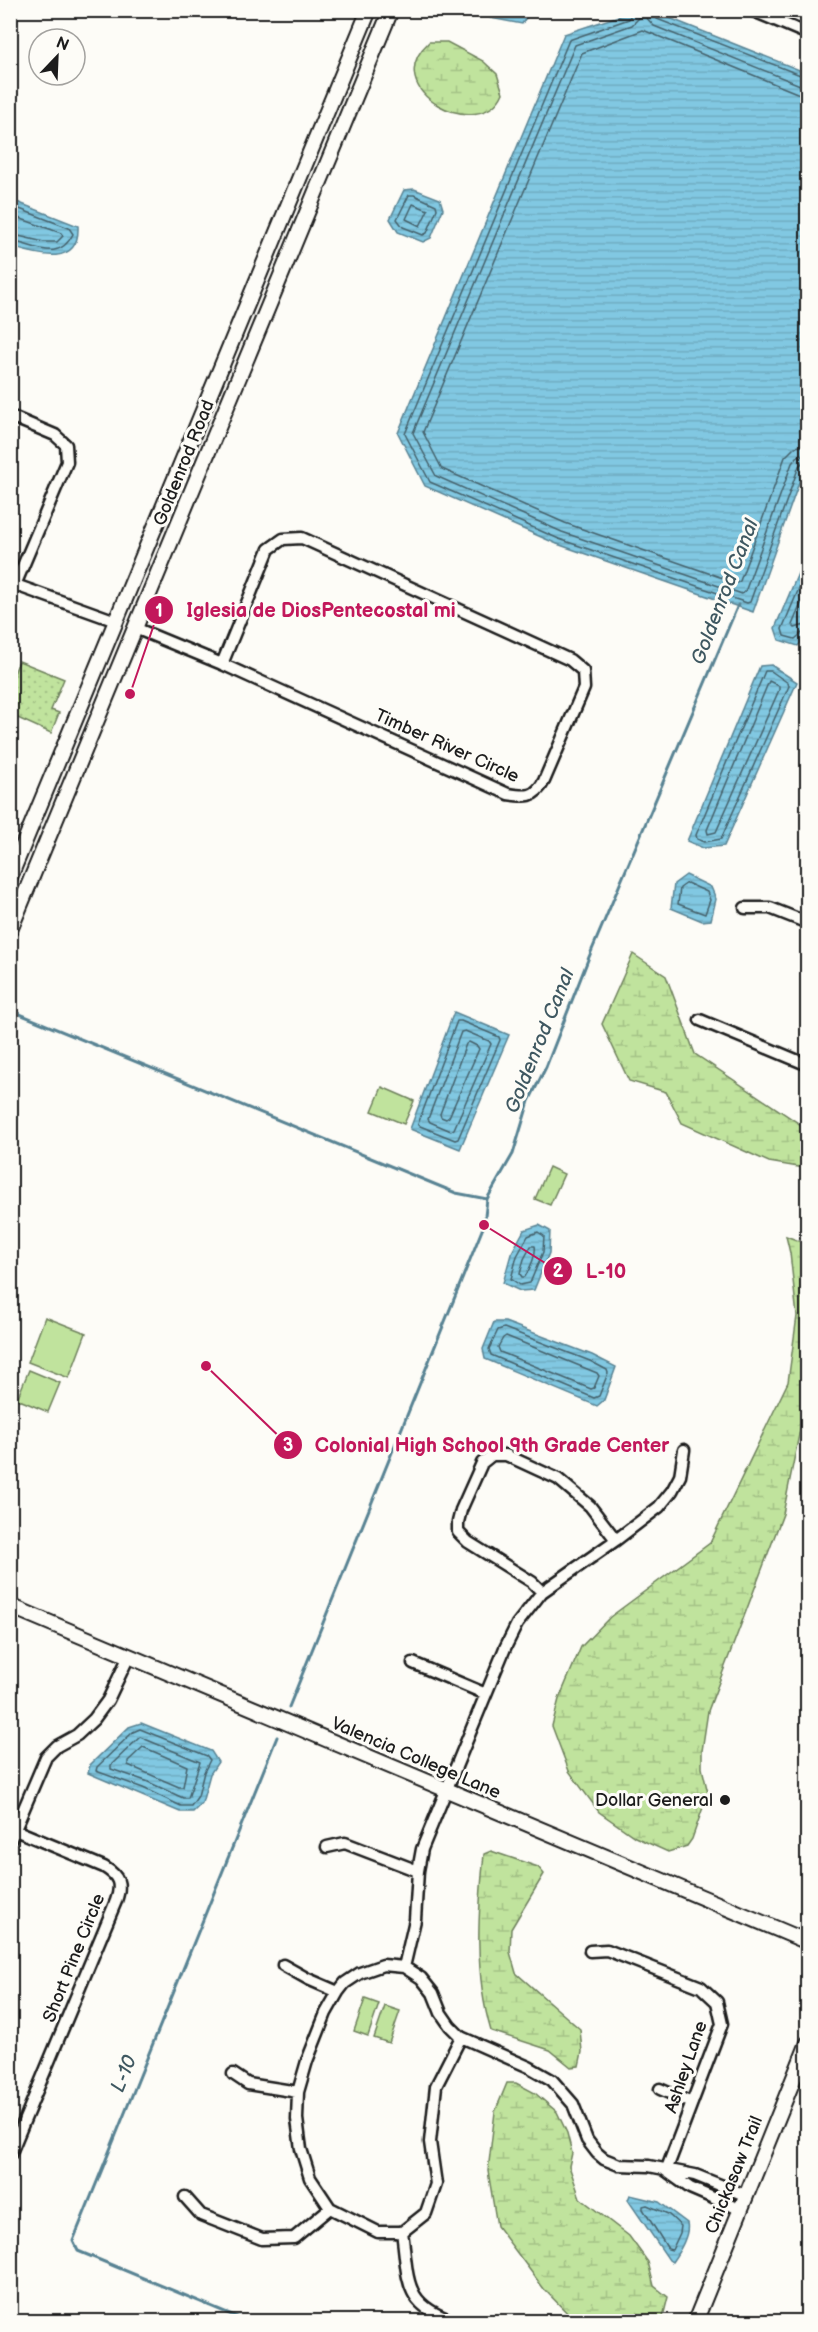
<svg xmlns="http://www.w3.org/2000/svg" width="818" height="2332" font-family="'Balsamiq Sans',sans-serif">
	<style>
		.wetland { fill: url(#wetland-marsh); stroke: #6e805c; stroke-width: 1.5 }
		.park { fill: url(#park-dots); stroke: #6e805c; stroke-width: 1.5 }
		.pitch { fill: #c0e39d; stroke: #6e805c; stroke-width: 1.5 }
		.water { fill: url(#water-rules); stroke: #598393; stroke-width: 1.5 }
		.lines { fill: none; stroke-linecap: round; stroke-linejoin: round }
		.shore { stroke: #44616b; stroke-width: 1.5 }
		.stream { stroke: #598393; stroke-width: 3 }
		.street-casing { stroke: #1c1c1c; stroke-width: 15 }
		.secondary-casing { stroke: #1c1c1c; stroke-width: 18 }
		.street { stroke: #fdfcf7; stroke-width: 10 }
		.secondary { stroke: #fdfcf7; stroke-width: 14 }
		.poi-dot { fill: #1c1c1c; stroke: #fdfcf7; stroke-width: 2 }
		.labels { text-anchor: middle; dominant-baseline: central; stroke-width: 6; stroke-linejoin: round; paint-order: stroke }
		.street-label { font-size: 18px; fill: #1c1c1c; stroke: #fdfcf7 }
		.poi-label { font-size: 18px; fill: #1c1c1c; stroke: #fdfcf7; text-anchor: end }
		.water-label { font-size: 20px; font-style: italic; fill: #3f5861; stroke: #fdfcf7 }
		.leader { fill: none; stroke: #c2185b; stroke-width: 2 }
		.callout-dot { fill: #c2185b; stroke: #fdfcf7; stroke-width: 2 }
		.mark-label { font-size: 18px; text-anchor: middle; font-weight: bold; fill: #fff }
		.callout-label { font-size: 20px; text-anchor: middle; font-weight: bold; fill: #c2185b; stroke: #fdfcf7; stroke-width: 6; stroke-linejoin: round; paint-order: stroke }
	</style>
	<defs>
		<pattern id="wetland-marsh" width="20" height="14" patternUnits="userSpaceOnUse" patternTransform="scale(1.5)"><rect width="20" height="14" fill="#c0e39d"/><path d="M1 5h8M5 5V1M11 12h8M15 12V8" fill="none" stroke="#a4c287"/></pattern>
		<pattern id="park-dots" width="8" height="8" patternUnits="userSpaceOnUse" patternTransform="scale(1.5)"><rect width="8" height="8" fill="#c0e39d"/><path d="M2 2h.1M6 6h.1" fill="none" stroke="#a4c287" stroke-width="1.8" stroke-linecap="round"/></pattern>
		<pattern id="water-rules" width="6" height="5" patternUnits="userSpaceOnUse" patternTransform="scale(1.5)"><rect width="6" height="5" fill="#81c8e2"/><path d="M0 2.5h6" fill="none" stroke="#6fabc1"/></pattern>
	</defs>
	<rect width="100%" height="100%" fill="#fdfcf7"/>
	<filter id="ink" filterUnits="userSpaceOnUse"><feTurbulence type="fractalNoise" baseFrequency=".0167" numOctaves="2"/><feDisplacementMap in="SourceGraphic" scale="12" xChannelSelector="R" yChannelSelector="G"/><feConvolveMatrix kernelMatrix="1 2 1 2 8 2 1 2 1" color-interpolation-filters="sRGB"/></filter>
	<g filter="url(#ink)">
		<path class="wetland" d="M429,42H447L483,61L497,74L503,93C481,144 376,91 429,42Z
			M633,954L666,976L695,1054L807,1129V1166L804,1168L769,1162L682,1123L666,1092L629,1081L602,1024Z
			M786,1236L807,1244V1395L783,1514L708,1711L702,1751V1768L708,1793L692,1839L687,1846L668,1852L635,1837L599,1812L569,1771L552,1726L559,1699L581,1647L610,1617L710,1543L788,1382L797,1316L790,1253Z
			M491,1851L538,1867L544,1874L511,1929L510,1952L516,1973L580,2029L582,2052L579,2066L571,2067L550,2050L491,2031C474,1974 478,1913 484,1854Z
			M507,2083H516L535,2093L557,2112L567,2133L572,2153L569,2166L580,2198L629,2236L648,2262L654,2286L668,2297L662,2321H575L544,2289L497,2226L488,2171L495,2112Z"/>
		<path class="park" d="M19,661L64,679L51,710L59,713L51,733L11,715V681Z"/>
		<path class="pitch" d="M382,1087L414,1101L404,1124L372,1111Z
			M549,1167L564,1174L550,1205L535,1199Z
			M45,1317L86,1333L69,1378L28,1362Z
			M29,1370L60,1383L48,1412L17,1399Z
			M365,1999L379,2004L368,2036L354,2031Z
			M385,2006L400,2011L389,2043L374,2038Z"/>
		<path class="water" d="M493,11V10L530,11L522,24L490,18Z
			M634,11H652L807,73V460L753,612L557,544L425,486L398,433L564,34Z
			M414,189L440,199L443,209L431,238L423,242L398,232L390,219L404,190Z
			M10,202H17L78,226C80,269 35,254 11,247Z
			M807,552V635L798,646L779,640L775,628Z
			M771,665L797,682L724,846L703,848L687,841L760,666Z
			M686,875L711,887L716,899L711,920L702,921L671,908L674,884Z
			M454,1012L509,1035L460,1149L410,1129Z
			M539,1225L550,1231L549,1253L534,1290L520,1291L503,1283L511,1254L524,1230Z
			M494,1322H505L592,1355L616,1367L604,1400L597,1406L485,1359L483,1349Z
			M141,1723L211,1751L218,1762L210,1774L202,1803L193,1812H180L88,1773L90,1765L129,1727Z
			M630,2195L659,2202L687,2223C690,2235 679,2252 672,2262L669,2260L628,2200Z"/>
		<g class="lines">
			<path class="shore" d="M632,10L629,19L569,40L405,434L430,482L559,539L747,603L750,602L799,466L803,462L808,461
				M653,10L657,19L808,78
				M808,86L800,85L654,26L643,14L632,25L575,45L413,433L436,476L562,532L742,594L745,592L792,463L798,456L808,454
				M808,95L797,93L643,30L582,53L423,432L442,469L565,523L737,583L740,581L785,457L795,447L808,445
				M409,195H414L436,205L437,209L427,233L423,235L403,227L397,219Z
				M413,204L428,210L420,226L406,219Z
				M10,208H17L69,228L73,234C58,264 34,244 10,241
				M10,215L61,233L63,236L57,242H44L10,234
				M808,567L782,629L784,636L795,639L802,633L808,632
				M808,587L792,625L795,628L808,624
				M765,671H771L788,683L789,686L721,839L705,842L697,839L696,835Z
				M769,681L779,686V690L716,832L708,834L707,830Z
				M687,883L707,892L710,900L705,914L678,904L680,888Z
				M457,1021H461L499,1037L500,1040L458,1139L455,1140L420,1126L418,1124Z
				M465,1031L489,1041L491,1044L454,1129L451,1131L430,1122L428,1119L461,1032Z
				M469,1042L477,1046L479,1049L449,1117L446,1119L441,1117L440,1114L466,1044Z
				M538,1232L544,1236L543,1252L530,1283L520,1285L511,1279L517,1256L528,1236Z
				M531,1246H535C537,1255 530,1268 525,1277H522L520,1274L524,1259Z
				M504,1328L590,1361L607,1370L608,1373L599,1396L594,1398L491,1355L489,1349L498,1330Z
				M506,1336L597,1373L599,1376L594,1388L591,1389L500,1352L498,1347L503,1338Z
				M140,1729L207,1756L210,1760L204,1772L198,1796L191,1806H181L143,1788L96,1771L97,1767L133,1732Z
				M140,1737L200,1762L188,1798H183L146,1781L111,1769V1765Z
				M143,1747L187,1766L183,1787H179L128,1765V1761Z
				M647,2205L668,2214L681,2226L680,2233L672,2250L668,2249L643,2209V2206Z"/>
			<path class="stream" d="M10,1010L456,1193L487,1199
				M289,1707L484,1225L487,1199L513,1154L529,1101L546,1067L589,957L738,605
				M249,2322L78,2251L73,2241L277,1737"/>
			<g class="street-casing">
				<path id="street" d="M751,10L808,34
					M10,416L55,435L66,445L67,462L15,585
					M10,583L116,621
					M135,628L222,664L508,794C526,797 535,798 544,781L584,688L583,671L570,660L302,538L283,539L269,549L222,664
					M745,908H770L808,923
					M700,1020L808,1065
					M542,1592L532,1582L468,1542L458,1532V1522L461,1510L482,1463L492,1455H506L558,1479L590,1506L616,1540
					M413,1663L486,1694
					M10,1841L46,1757L57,1746L77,1735L94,1719L108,1700L129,1656
					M327,1847L345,1843L418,1871
					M590,1951L607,1950L701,1987L717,2002L722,2024L666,2171
					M283,1965L308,1979L338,1992
					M404,1967L415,1920L418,1871L422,1849L505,1648L517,1624L542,1592L616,1540L659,1507L672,1491L680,1476L684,1450
					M461,2037L436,2086L430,2142L436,2184L426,2213L402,2232H378L330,2208L310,2178L301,2149L297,2119L298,2092L307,2061L326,2013L338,1992L345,1983L360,1973L383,1965L404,1967L421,1978L433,1993L441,2013L450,2026L461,2037L529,2067L552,2080L573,2104L587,2140L597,2153L604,2159L619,2165L649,2166L695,2175L745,2195
					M233,2074L248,2084L298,2092
					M660,2089L692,2103
					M10,2155L116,1901C122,1884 119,1876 104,1867L15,1830
					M669,2173L690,2188L739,2209
					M185,2197L201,2215L262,2239L294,2238L330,2208
					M402,2232C409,2280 402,2305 456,2322"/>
			</g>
			<g class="secondary-casing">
				<path id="secondary" d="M10,877L369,10
					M10,930L391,10
					M10,1606L808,1942
					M695,2322L808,2043"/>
			</g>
			<use href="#street" class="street"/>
			<use href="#secondary" class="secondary"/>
		</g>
	</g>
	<circle class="poi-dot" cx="725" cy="1800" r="6"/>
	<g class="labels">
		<g class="street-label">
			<text transform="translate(184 463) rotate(-68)">Goldenrod Road</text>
			<text transform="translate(447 746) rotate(24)">Timber River Circle</text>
			<text transform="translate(416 1758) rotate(23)">Valencia College Lane</text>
			<text transform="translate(74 1958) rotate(-68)">Short Pine Circle</text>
			<text transform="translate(686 2067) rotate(-71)">Ashley Lane</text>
			<text transform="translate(734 2175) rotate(-68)">Chickasaw Trail</text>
		</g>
		<g class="poi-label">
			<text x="713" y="1800">Dollar General</text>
		</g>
		<g class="water-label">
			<text transform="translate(725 592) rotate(-69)">Goldenrod Canal</text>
			<text transform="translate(540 1041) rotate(-68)">Goldenrod Canal</text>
			<text transform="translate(124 2074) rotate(-68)">L-10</text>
		</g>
	</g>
	<path class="leader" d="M130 694L159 610M484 1225L558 1271M206 1366L288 1445"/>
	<g class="callout-dot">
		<circle cx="130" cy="694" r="6"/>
		<circle cx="484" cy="1225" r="6"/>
		<circle cx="206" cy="1366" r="6"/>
		<circle cx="159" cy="610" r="15"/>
		<circle cx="558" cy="1271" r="15"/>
		<circle cx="288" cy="1445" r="15"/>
	</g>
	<g class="mark-label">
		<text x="159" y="617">1</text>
		<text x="558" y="1277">2</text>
		<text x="288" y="1451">3</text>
	</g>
	<g class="callout-label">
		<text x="321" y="617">Iglesia de DiosPentecostal mi</text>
		<text x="606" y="1278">L-10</text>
		<text x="492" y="1452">Colonial High School 9th Grade Center</text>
	</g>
	<rect width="818" height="2332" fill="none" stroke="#fdfcf7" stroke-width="36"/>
	<rect x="18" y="18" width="782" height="2296" fill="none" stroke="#1c1c1c" stroke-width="2" filter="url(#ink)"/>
	<g transform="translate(57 57) rotate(23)"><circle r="28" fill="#fdfcf7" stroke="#a3a29f" stroke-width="1.5"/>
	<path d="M0-4.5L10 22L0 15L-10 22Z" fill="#1c1c1c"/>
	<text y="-9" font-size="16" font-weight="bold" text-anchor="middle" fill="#1c1c1c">N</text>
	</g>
</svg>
